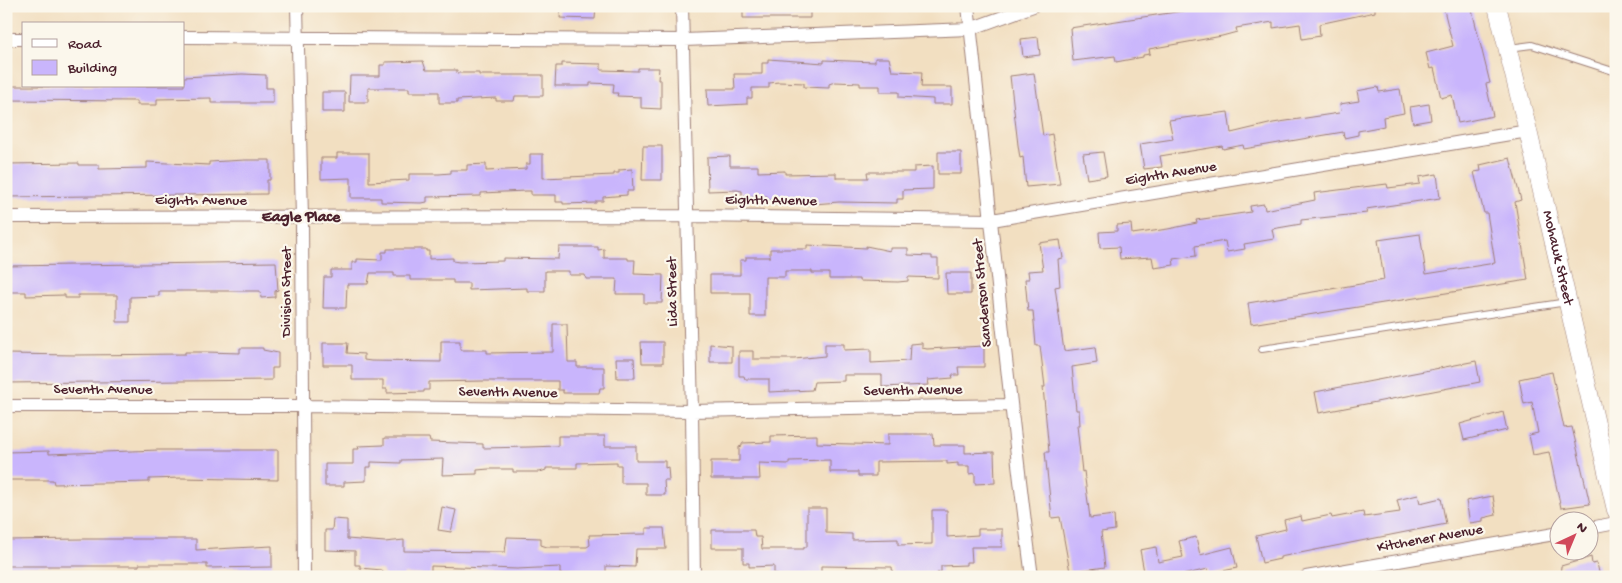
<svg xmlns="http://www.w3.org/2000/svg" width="1622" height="583" font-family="'Gochi Hand',sans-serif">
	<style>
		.building { fill: #c9b5fc }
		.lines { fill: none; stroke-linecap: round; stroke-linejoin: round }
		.lane-casing { stroke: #9e7f76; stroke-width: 8 }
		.street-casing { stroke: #9e7f76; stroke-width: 14 }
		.secondary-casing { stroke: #9e7f76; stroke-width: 19 }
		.lane { stroke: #fff; stroke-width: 6 }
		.street { stroke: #fff; stroke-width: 12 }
		.secondary { stroke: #fff; stroke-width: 18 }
		.labels { text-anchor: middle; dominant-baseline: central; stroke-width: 4.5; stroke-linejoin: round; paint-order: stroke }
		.street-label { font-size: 15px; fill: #4a1f2b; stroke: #fbf7ec }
		.neighbourhood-label { font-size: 16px; font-weight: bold; fill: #4a1f2b; stroke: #fbf7ec }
	</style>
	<rect width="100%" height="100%" fill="#fbf7ec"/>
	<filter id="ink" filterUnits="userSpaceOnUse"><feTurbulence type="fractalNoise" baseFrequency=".02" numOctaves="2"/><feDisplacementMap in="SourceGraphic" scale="10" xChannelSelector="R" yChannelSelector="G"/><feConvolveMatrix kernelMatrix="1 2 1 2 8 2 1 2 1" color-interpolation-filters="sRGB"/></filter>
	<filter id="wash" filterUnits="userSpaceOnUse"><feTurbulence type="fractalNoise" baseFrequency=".0096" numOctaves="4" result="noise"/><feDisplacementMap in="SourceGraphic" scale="20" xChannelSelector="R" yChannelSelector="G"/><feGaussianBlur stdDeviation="1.12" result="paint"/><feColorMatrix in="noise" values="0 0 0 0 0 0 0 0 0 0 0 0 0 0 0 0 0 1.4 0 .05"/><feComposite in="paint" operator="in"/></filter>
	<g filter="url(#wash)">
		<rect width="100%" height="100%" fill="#f2dfc1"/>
		<g id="blocks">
			<path class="building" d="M561,6H596L595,19L560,18Z
				M743,6H810V18H743Z
				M1216,6H1375V12L1319,24L1320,36L1302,39L1300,24L1273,28V22L1236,28L1237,32L1222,36L1149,49L1150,54L1143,55V57L1116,62L1115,56L1073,61L1070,28Z
				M1443,6H1471L1490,83L1486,84L1493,116L1458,123L1452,95L1441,98L1434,68L1430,69L1426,53L1453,46Z
				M1038,37L1040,55L1023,57L1021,39Z
				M875,58H889L892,71L922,72L921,87H952V104H933V99L899,97V92H880V86H860V83L835,82L829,84V88L804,87V83L779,82L769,83V88H752V98H747V104L708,106L707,89H735L734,74H762V63H768V59L824,63V60L875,62Z
				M423,61L426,70H457V73H479V75H543V96H515L514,101H496V98L457,100V103H439V92H409V88H368V102H349L350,76H380V65H385V62Z
				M562,63L601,64V70L638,71V68H659L658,80H661V109L641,108V97L617,96L618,93H613L614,84L590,83V86H555L556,66H562Z
				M1034,73L1043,136L1052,134L1060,184L1026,187L1023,157L1020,158L1018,145L1010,76Z
				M242,74L266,75V88H273V103H211V98L157,99V105H137V101L6,100V86H184V77Z
				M1378,87L1379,92L1400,89L1404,113L1383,117L1384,126L1358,131V135L1344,138L1343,132L1244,149L1243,145L1223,149L1222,146L1160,156L1162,167L1144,169L1140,144L1173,139L1169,120L1228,112L1231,133L1273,123L1339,113L1341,111L1340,104L1359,101L1357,91Z
				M322,92H345V112H322Z
				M1429,104L1431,120L1413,123L1410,107Z
				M643,146H662V180H642Z
				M938,152H961V174H938Z
				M1103,152L1107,176L1087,179L1083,154Z
				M337,153H369V182L409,180V174H439L451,173V170H467V165L486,164V171L526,169V164H530V154H543V178L614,175V173H619V170L632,169L633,191H627V195L603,197V201H596V203L563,204V202H556V195H531V191H526L481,193V196L427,197V202L422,203L381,202V198H351V178L321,179V158H337Z
				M730,156V166H758V172L785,171V174L836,173V178H868L867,172H914V167L933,166V189L903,190V199H897V203L839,202L801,205V203H773L772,200H767V196H742V191L737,190L708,191L707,157Z
				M1510,158L1521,200L1515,202L1528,280L1251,324L1248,303L1384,280L1378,240L1420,234L1426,274L1495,263L1487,213H1484L1474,172L1481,171L1480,165Z
				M245,160H270V180H267V194L6,197V164L79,163V165H99V169L147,168V162L209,165V162Z
				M1437,174L1440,198L1366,209L1367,213L1301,220V224L1272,229L1274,239L1244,244L1245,249L1227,252L1225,241L1195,246L1196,256L1173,259L1174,265L1154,268L1152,257L1120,259L1119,247L1100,248L1099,232L1117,231V225L1131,224L1132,234L1168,229L1197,223L1196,220L1251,212L1250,206L1264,204L1265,210L1315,200L1314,193L1387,184L1388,188L1420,184L1419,177Z
				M1060,240L1063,258L1058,259L1060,286L1055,287L1064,351L1095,347L1097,363L1072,367L1076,410H1079L1080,425H1077L1082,472L1084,471L1090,518L1114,515L1115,530L1101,532L1105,567L1070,572L1060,517L1052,518L1045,452H1049L1043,387H1045L1040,346H1036L1033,311H1028L1025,279H1029L1028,271L1043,270L1039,243Z
				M807,245L866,248V246L890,251V248H908V255L932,256V259H938V278L908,277V281L898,282L859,281V279H829V273H812V271H785V277H765V316H750V293H710V275H740V260H746V257H770V249H807Z
				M559,247H598V250L604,249V258H628V260H635L634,274L663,275L662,303H644V294H616L617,279H586L585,275H569V271H545V291H527V288L469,290V283H453V280H410V276H394V273H370L368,284H347L346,308H323L324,277H331V270H352V262H357V259L382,260V252H387V249H426V251H429V259L453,258V261L459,262L503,261V258L558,259Z
				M276,262L278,290L275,291V297L261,298L260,291H159V296L130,297V322H117V295H78V298H65V295L26,296V292H6V266Z
				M946,273H971V294H947Z
				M553,324H567L568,362H577V367H604V388H600L599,393H563V390H558V381H484L429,382V390H424V392L387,393V389H383V380H352V365H323V343H348L347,353L364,354V360L371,361L441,362V341H460V350H487V353L553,352Z
				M641,342H663V363H642Z
				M922,343V348L927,349L984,346V367H958L959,375H952L953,378L928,380L929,385L882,387V375H844V381L814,382L812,390L769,392V379H745L744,376H739V351H753V359H794L825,356V344H844V350L871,349V363L909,361L910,344Z
				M710,344L732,346V362H710Z
				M240,348H263V350L278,353V368H272V380L6,383V354L76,355L185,354V352H206L240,353Z
				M616,358H634L635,378H617Z
				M1476,361L1480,382L1319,413L1315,392Z
				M1552,372L1564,428L1572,427L1590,504L1561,508L1549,452L1533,455L1529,435L1538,433L1532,402L1524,404L1519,379Z
				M1503,412L1507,430L1464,440L1460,424Z
				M888,434H933L934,445H965V453L994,452L995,483L975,484V473L969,474V466H958V463L947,464V461L876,462V476H858V472H830V460L789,461V464L759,463L760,479H711V461H739V447L742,446V443L771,442V436L817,435V443L888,445Z
				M558,436H605V446H636V461H665V468L668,467L669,480H664L665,495H646V483H621V465H617V462L577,463V468H546V470L540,472H513V469H489L477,470V474L442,475L443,459L401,460V463L371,462V467H366V481L344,482V486H325V464H353V449H359L358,446L384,445V438H429L430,442L483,444V448L529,447L558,446Z
				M158,450H278V480L182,478L149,479V482L54,484L53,480H6V452L49,451V454Z
				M1418,495L1420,503L1441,498L1446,524L1280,557V559L1262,563L1256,536L1286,529L1284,520L1301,516L1302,521L1331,515L1332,518L1363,512L1364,517L1400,512L1397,500Z
				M1493,496L1496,515L1483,518V521L1470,523L1466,501Z
				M442,507L456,510L451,532L438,530Z
				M807,508H826V533L852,534V540L898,539V545L932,544V510H947V537L978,535V529H1002V547H971L972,562H966V565L941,566V572L937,573V577H893L892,567L821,566V577H777V574H774V566L749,567V563H743V548H712V530H754L755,537H761L762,549H804V547H807Z
				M333,519L347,520V539L385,542L404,540V551L505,552L507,537L541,538V545L547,547H587L590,545L589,535L646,534V528H664L666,549H636L635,567L606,566V575L560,574V567L517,569L431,566V575L404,574L403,577H385L382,570L360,568V565H355V551L325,550V530H332Z
				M1196,537L1200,555L1232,547L1237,568L1209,574L1208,569L1174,577H1145L1140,550L1156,547L1158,562L1183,557L1179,541Z
				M81,539H196V550L272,546V567L207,568V564H139V566H6V540Z
				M1591,557L1592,564L1597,563L1600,577H1560L1561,566Z"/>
		</g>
	</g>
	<g filter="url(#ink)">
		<use href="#blocks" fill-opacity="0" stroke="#9e7f76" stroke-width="1"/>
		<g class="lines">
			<g class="lane-casing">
				<path id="lane" d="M1509,48L1532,45L1616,72
					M1262,349L1567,302"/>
			</g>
			<g class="street-casing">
				<path id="street" d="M297,6L302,218L304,577
					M682,6L692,411L694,577
					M968,6C989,196 1007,387 1032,577
					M184,37L684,40L970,29L1033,6
					M6,39H24
					M6,217L687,216L992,220L1528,131
					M6,406H304L692,411L1010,405
					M1590,528L1616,523
					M1306,577L1560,533"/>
			</g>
			<g class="secondary-casing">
				<g id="secondary">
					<path id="s1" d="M1497,6L1528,131L1616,510"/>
				</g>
			</g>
			<use href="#lane" class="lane"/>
			<use href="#street" class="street"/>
			<use href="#secondary" class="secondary"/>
		</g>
	</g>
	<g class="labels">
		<g class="street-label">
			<text transform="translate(1171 174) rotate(-9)">Eighth Avenue</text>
			<text x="201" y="201">Eighth Avenue</text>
			<text transform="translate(771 201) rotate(1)">Eighth Avenue</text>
			<text stroke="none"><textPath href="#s1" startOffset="259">Mohawk Street</textPath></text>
			<text transform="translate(287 292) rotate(-90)">Division Street</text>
			<text transform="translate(673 292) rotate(-91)">Lida Street</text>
			<text transform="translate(983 293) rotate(-95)">Sanderson Street</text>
			<text x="103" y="390">Seventh Avenue</text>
			<text transform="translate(913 391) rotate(-1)">Seventh Avenue</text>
			<text transform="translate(508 393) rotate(1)">Seventh Avenue</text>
			<text transform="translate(1430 539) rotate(-10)">Kitchener Avenue</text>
		</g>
		<g class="neighbourhood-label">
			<text x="301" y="218">Eagle Place</text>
		</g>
	</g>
	<rect width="1622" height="583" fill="none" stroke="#fbf7ec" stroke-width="25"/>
	<rect x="22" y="22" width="162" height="65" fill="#fbf7ec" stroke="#b4a19f"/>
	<rect x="32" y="39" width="25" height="8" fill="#ffffff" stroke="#b4a19f"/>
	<text x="68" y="48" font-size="15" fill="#4a1f2b">Road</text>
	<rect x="32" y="60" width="25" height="15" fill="#c9b5fc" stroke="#b4a19f"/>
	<text x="68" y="72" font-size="15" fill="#4a1f2b">Building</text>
	<g transform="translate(1574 536) rotate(44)"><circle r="24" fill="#fbf7ec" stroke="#b4a19f"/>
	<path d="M0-4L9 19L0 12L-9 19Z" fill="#d1495b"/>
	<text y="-8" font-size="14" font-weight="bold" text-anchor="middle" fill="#4a1f2b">N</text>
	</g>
</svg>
